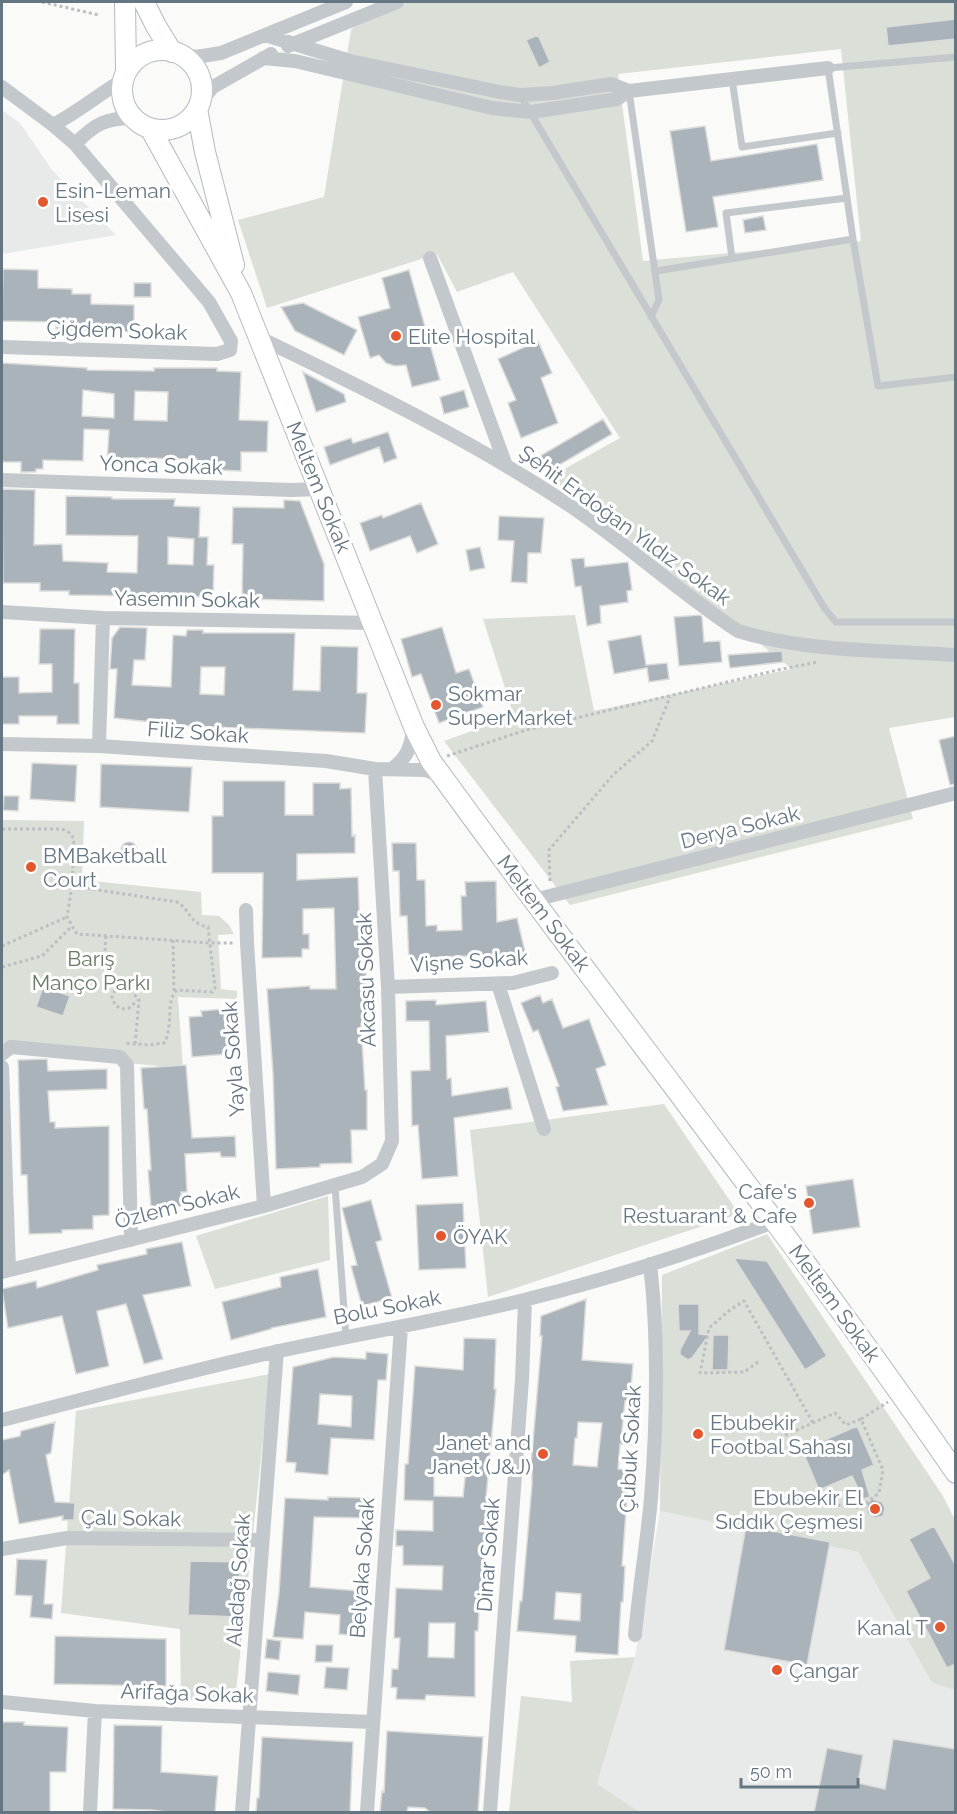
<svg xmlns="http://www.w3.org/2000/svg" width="957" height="1814" font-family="Raleway,sans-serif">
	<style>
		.built { fill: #e8e9e9 }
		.green { fill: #dadfd7; fill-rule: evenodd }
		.building { fill: #aab3b9; stroke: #dcdcda; stroke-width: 1.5; fill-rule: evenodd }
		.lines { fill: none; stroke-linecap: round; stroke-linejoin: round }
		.secondary-casing { stroke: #b3babf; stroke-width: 22 }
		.path { stroke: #bbbfc2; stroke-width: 3; stroke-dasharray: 3 3; stroke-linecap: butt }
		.service { stroke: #c3c8cc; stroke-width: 7 }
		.minor { stroke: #c3c8cc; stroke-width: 14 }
		.secondary { stroke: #fff; stroke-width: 20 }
		.poi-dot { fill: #e4572e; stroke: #fff; stroke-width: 2 }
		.labels { text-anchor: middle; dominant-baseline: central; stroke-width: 6; stroke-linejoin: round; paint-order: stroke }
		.poi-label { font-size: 21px; fill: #657683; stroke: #fff; text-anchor: start }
		.street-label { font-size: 21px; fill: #657683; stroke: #fff }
		.park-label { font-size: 21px; fill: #687a64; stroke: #fff }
	</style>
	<rect width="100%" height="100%" fill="#fafaf8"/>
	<path class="built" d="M2,110L20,123L52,170L116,235L2,254Z
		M660,1511L858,1552L932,1683L955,1690V1812H640L597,1784L635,1657Z"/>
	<path class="green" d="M376,2H955V717L889,728L913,819L570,905L444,741L514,716L483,619L575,615L594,711L792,669L550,477L620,438L513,272L457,292L437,254L267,308L238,220L324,197L351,30ZM841,49L861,241L643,261L618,74Z
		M2,820L84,821L82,880L201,892L202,915L219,916L229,925L234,934L218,935L221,989L237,991V999L178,997L183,1068L2,1052Z
		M664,1104L739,1214L488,1297L470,1130Z
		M328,1196L330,1260L215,1289L196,1236Z
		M767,1234L943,1496L955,1520V1690L932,1683L858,1552L660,1511L662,1275Z
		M270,1374L235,1701L181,1700L180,1629L61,1613L76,1411Z
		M635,1657L597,1784L640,1812H509L521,1696L572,1702L570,1661Z"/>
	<path class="building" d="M956,19V39L888,46L886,27Z
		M538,35L550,62L539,68L526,40Z
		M705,126L711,161L817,144L823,180L713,197L718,227L686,232L670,131Z
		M763,216L766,230L745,233L743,220Z
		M3,269L38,270V288L72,289V294H91V304L134,305V332L56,329V322L2,321Z
		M409,270L440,380L412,387L406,365L395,366L386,363L379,355L370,358L358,317L390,308L382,278Z
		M134,283H151V297H134Z
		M303,303L357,330L344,355L295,331L281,307Z
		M538,341L552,373L541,378L558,423L521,438L508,403L516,400L498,359Z
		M2,363L87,368V370L154,371V368H217V371L241,372L239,420L268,421L267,452H241V471L196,469L197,459L133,458V464L107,463L109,430L84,429L83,461L43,460V469H36V472H21V462H2ZM83,390L114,394V418L82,416ZM135,391L168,392L167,421L134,420Z
		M303,372L344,394L346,402L316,412Z
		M464,390L469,407L444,414L440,397Z
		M603,419L612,434L549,471L540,456Z
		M388,432L397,458L384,463L379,447L330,465L324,447L351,438L353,443Z
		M2,489L35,490L34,545L62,544L63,561L108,563L107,572L137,573L138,536L66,535V496L112,497V499H175L174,506L200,507L199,537H208L207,565H214L213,597L69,595V591H40V583H3ZM168,537L194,539L193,565L168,564Z
		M284,500L300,501L324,564V601L242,599L243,544H232L233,507L284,508Z
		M421,503L438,544L417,553L410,536L370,551L360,523L382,515L383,518Z
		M499,516L544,518L541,553H528L527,583L511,582L514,541L498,540Z
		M480,547L485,568L470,571L466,550Z
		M584,558L585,567L628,562L632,590L627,591L628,602L600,606L601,623L587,626L581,586L575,587L571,559Z
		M700,615L702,617L704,642L720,641L722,662L679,666L674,617Z
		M120,627L147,628L145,660H134L132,685L171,687L173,635L186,636L187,630H203V633H295L293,690L320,691L321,646L358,647L357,693H367L365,733L189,726L114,718L117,669H110L112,638ZM201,667H225L224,695L200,694Z
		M442,627L456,673L469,669L483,707L439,723L421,674L412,677L401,639Z
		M40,629H75L74,683H79V724H57V716H19V724H2V677H19V693L52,692V664H39Z
		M641,635L646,665L667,663L669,679L649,682L647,668L614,674L608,641Z
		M782,651L783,662L730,668L728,655Z
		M956,736V784L950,785L939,740Z
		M32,763L77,765L75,802L30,799Z
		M101,764L192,767L189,812L100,807Z
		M223,781H285V815H313V783H340V789L351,788L352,836L355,835V853L297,854V880L358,877L360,937L365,936L367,1024H361L365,1090H367V1130H351L352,1163L320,1164V1167L276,1169L273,1073L267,989L310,986V989H336L334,908L303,909V934H309V949H302V957L262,958L263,873H212V816H223Z
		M4,796H19L18,811L3,810Z
		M121 850a8 8 0 1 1 16 0a8 8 0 1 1-16 0Z
		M392,843H416L417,880H425L426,926L437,925V931L462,930L461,896H466L465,882L496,881L497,922L517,918L525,952L490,960L470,961V956L438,957V961L409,962L407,916H400L399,871H393Z
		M43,987L70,996L63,1016L36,1007Z
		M540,995L543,1003L552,999L563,1028L589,1019L606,1065L596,1069L608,1105L563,1111L556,1087L559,1086L538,1030L533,1032L521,1003Z
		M436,1000V1005L486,1001L489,1032L446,1036L447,1079L451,1078L452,1096L508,1087L512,1109L454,1118L458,1176L422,1179L418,1125L412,1126L411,1071L430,1070L429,1021H406V1001Z
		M224,1009L228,1054L192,1057L189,1017L202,1016L201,1011Z
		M47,1059L48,1071L107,1069V1089L48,1091L50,1122H55V1128L109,1126V1215L93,1216V1229L62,1230V1233L29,1234L27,1175H21L18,1060Z
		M186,1065L192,1138L235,1136L236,1157H221L220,1152L185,1154L187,1192H181L182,1206L151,1208L148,1170H151L147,1109H144L141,1068Z
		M853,1179L860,1227L813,1234L806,1186Z
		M371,1200L382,1240L376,1242L392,1298L362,1306L351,1266L357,1265L342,1208Z
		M463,1203L466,1268L419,1270L416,1205Z
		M182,1242L191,1286L143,1295L163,1359L144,1364L126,1304L97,1311V1312L109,1366L76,1374L62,1316L8,1328L2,1289L36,1281L37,1288L98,1270L97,1265L147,1254L146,1249Z
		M734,1258L767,1261L827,1356L805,1370Z
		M318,1269L326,1317L271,1328V1329L231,1340L222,1302L281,1287L280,1277Z
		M586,1299L582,1360L633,1364L630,1401H625L622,1431L634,1433L633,1445L620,1444L618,1469L629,1470L622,1566H625L623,1602H621L618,1655L575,1652L576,1636L517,1631L520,1601H522L532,1484V1465H531L542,1336H540L541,1316ZM578,1422L602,1423L597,1467L573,1465L575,1438H577ZM556,1592L581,1594L580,1621L554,1619Z
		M678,1304H699V1334L709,1335L692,1358L688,1360L680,1355V1350L690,1331H679Z
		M713,1335H729L728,1370H712Z
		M464,1338L496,1339L494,1389H496L486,1498L489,1499L483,1589H480L478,1631H475V1697L426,1695L425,1700L396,1699L397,1688L391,1687L392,1669H398L400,1638H394L396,1588L442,1590L443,1566L403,1565V1546H396V1530L433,1531V1501L404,1500L405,1464H408L415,1366L463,1370ZM434,1466L466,1469L463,1497L434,1496ZM429,1623H455L454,1658L428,1657Z
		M366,1352L388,1354L386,1380H378L374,1440L331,1438L328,1475L295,1472L296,1463L286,1462L293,1367L334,1357L366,1359ZM320,1394L352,1396L351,1427L318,1424Z
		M55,1422L51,1453L46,1455L55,1502L75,1503L74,1520H62L63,1516L19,1524L9,1470L2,1475V1440L20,1436L21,1431Z
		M857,1426L874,1465L862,1470L870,1497L863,1499L852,1476L819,1490L802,1450Z
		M328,1497L368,1498L367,1518L314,1517L310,1587L360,1591L357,1636L339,1634L340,1615L305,1612L303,1639L273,1637L279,1593L285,1498L328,1500Z
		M872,1499L882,1502L885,1508L883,1516L875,1518L867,1513V1504Z
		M746,1526L830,1542L807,1665L724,1650Z
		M934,1526L956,1566V1664L947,1668L906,1591L930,1578L909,1539Z
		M17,1559L47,1560L44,1604H53L52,1619L30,1617L32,1596L15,1595Z
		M190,1561L240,1562L238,1617L188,1615Z
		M55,1636L166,1639V1686L54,1684Z
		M267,1639L281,1641L279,1660L265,1658Z
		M316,1645H333L332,1662H315Z
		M326,1667L349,1668L347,1690L324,1688Z
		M268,1672L300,1675L298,1695L266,1691Z
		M2,1722H24V1725L68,1727L66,1772H50V1812H2Z
		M114,1725L162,1726L161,1772L218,1776L215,1812H166L153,1810L113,1809Z
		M387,1731L483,1737L478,1812H430L425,1808L408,1807L407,1812H380L382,1791L384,1792Z
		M262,1737L353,1742L350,1812H256L257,1798H259Z
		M893,1739L956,1749V1812H814L827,1748L863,1755L858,1783L885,1789Z"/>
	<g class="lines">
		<g class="secondary-casing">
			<path id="secondary" d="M125,2L126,72
				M144,2L156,26L172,52
				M122 90a40 40 0 1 1 80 0a40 40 0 1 1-80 0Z
				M197,109L205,152L234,265
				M150,128L241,293L414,727L431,761C604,1000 788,1230 956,1473"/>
		</g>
		<path class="path" d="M42,2L99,15
			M447,756L526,730L782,669L818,662
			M2,829H62L70,833L74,839L72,886L177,902C191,910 189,924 208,927L215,988L212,992L177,990C165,1000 174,1027 164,1043L149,1045L125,1043
			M550,881L549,850L613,775L652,741L670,697
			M72,886L67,917L77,934L211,943H234
			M106,936L104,967L120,987L124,983L139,1000L135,1044
			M173,940L174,992
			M2,946L67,917
			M2,967L42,956L72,926
			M120,987L115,990L112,997L115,1005L121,1009L129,1008L138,1000
			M758,1362L744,1372L700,1373L709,1328L730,1310L744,1301L813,1423
			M861,1419L888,1402
			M778,1497L860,1508L879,1493L883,1470L861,1419L846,1425L835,1413L779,1438"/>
		<path class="service" d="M956,57L828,68L853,239L878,386L956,377
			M732,79L742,147L838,133
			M629,91L659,300L651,317
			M520,95L825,609L836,622H956
			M732,258L726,213L847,198
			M656,271L853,239
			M335,1186L346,1337"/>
		<path class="minor" d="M265,35L350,61L500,92L520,95L553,93L611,84L629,91L828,68
			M288,46L397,2
			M180,54L196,57L221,53L346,2
			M263,58L295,61L492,108L531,112L617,99L629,91
			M2,87L53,125L75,144L209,302L231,341L230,350L217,354L2,347
			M200,102L213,87L271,54
			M53,125C78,112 99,94 123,80
			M75,144C95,124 105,118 134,118
			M430,258L505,463
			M260,338C365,389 471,440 569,505C627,544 679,592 738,631C807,652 884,650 956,655
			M2,480L292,490L319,489
			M2,612L103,618L372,623
			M2,744L99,746L326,761L375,769L426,770L441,776
			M99,746L103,618
			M392,769C409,756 410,747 414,727
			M534,900L956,793
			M246,910L247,943L264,1206
			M498,984L544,1129
			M388,987L513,983L552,973
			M2,1054L11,1047L120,1057L127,1065L131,1240
			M2,1067L9,1270
			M2,1272L264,1206L362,1177L382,1164L392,1141L388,987L375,769
			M2,1420C94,1397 186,1371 279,1351C361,1333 443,1320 524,1300C609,1279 694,1252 776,1221
			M2,1549L67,1538L261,1540
			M635,1635C639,1589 647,1544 651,1498C657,1421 659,1341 650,1264
			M2,1702L95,1711L372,1722
			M90,1812L95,1711
			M242,1812L277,1351
			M367,1812L401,1327
			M490,1812L522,1380L525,1300"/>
		<use href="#secondary" class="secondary"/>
	</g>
	<g class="poi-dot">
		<circle cx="43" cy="202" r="6"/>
		<circle cx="396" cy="336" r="6"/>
		<circle cx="436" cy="705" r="6"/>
		<circle cx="31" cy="867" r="6"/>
		<circle cx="809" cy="1203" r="6"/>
		<circle cx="441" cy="1236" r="6"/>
		<circle cx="698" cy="1434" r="6"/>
		<circle cx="543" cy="1454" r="6"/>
		<circle cx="875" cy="1509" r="6"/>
		<circle cx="940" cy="1627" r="6"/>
		<circle cx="777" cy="1670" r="6"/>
	</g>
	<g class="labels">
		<g class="poi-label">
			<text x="55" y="190">Esin-Leman<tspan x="55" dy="24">Lisesi</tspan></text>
			<text x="408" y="336">Elite Hospital</text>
			<text x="448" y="693">Sokmar<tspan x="448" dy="24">SuperMarket</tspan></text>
			<text x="43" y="855">BMBaketball<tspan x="43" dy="24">Court</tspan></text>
			<text x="797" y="1191" text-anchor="end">Cafe's<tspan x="797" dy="24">Restuarant &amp; Cafe</tspan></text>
			<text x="453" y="1236">ÖYAK</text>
			<text x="710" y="1422">Ebubekir<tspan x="710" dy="24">Footbal Sahası</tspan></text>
			<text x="531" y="1442" text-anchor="end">Janet and<tspan x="531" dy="24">Janet (J&amp;J)</tspan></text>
			<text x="863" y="1497" text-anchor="end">Ebubekir El<tspan x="863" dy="24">Sıddık Çeşmesi</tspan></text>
			<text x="928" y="1627" text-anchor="end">Kanal T</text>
			<text x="789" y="1670">Çangar</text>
		</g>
		<g class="street-label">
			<text transform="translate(117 330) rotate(2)">Çiğdem Sokak</text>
			<text transform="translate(161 465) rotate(2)">Yonca Sokak</text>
			<text transform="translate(319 487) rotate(68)">Meltem Sokak</text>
			<text transform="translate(625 525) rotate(36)">Şehit Erdoğan Yıldız Sokak</text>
			<text transform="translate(187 599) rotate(1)">Yasemın Sokak</text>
			<text transform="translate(198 732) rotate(4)">Filiz Sokak</text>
			<text transform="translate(740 827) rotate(-14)">Derya Sokak</text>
			<text transform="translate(544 913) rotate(53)">Meltem Sokak</text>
			<text transform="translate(469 961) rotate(-4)">Vişne Sokak</text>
			<text transform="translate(366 980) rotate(-92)">Akcasu Sokak</text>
			<text transform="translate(233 1059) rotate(-94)">Yayla Sokak</text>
			<text transform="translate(177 1206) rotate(-14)">Özlem Sokak</text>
			<text transform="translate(835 1303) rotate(54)">Meltem Sokak</text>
			<text transform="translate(387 1307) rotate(-11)">Bolu Sokak</text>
			<text transform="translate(630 1449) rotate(-87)">Çubuk Sokak</text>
			<text transform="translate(131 1518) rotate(1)">Çalı Sokak</text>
			<text transform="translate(488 1555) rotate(-86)">Dinar Sokak</text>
			<text transform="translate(362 1568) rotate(-86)">Belyaka Sokak</text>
			<text transform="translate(238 1580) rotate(-86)">Aladağ Sokak</text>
			<text transform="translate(187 1693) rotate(2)">Arifağa Sokak</text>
		</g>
		<g class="park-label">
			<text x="91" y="958">Barış<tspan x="91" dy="24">Manço Parkı</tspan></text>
		</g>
	</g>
	<rect width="957" height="1814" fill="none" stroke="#657683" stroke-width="6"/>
	<path d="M741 1778v9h117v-9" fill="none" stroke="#657683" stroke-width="3"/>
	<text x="750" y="1778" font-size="18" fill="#657683" stroke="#ffffff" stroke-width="4.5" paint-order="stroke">50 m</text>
</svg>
